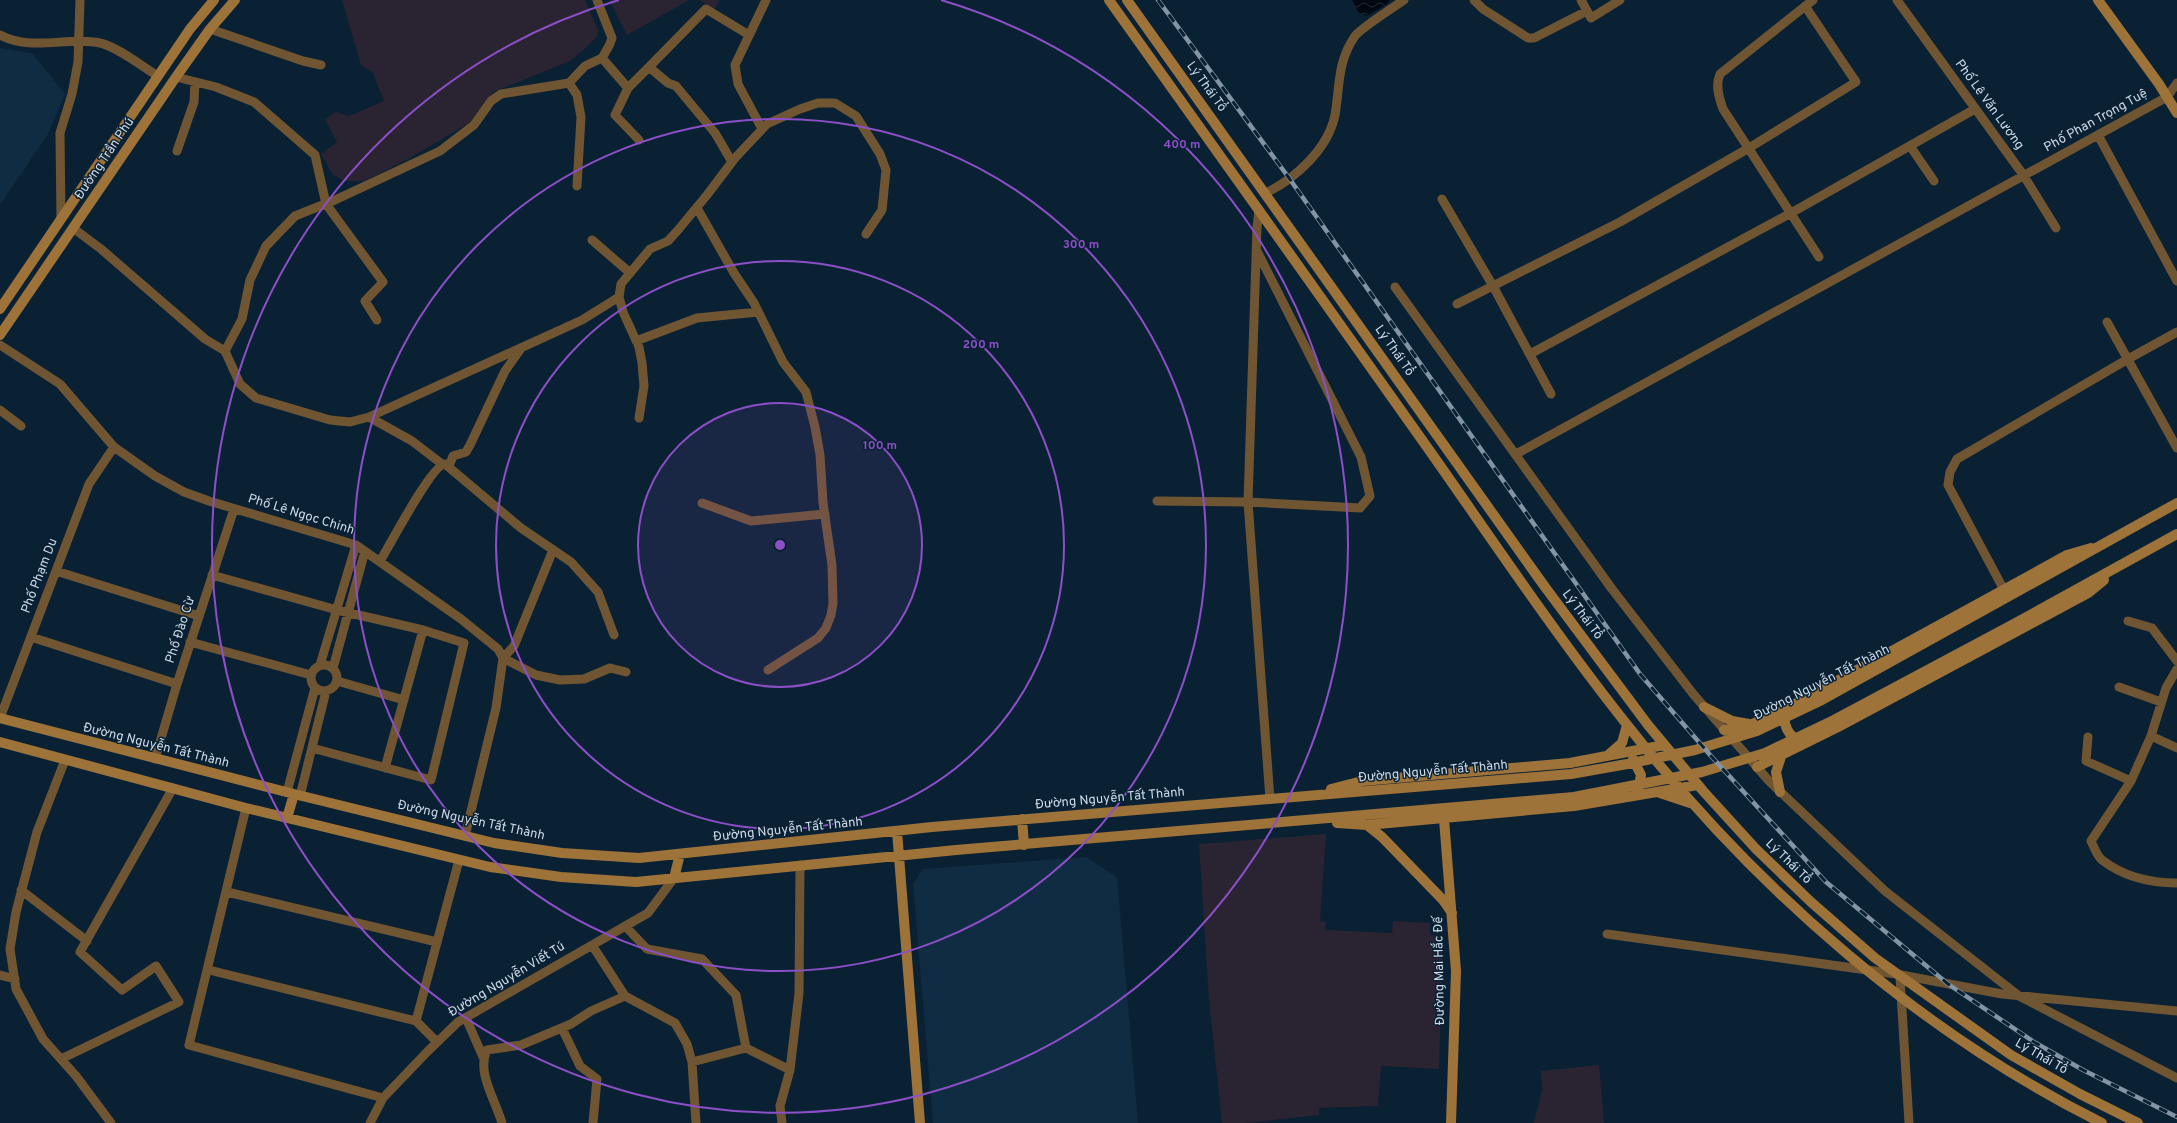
<svg xmlns="http://www.w3.org/2000/svg" width="2177" height="1123" font-family="Overpass,sans-serif">
	<style>
		.built { fill: #0f2c43 }
		.education { fill: #2a2332 }
		.water { fill: url(#water-waves) }
		.lines { fill: none; stroke-linecap: round; stroke-linejoin: round }
		.street { stroke: #705533; stroke-width: 9 }
		.secondary { stroke: #9e7339; stroke-width: 10 }
		.rail-casing { stroke: #8395a4; stroke-width: 4.5 }
		.rail { stroke: #0a2134; stroke-width: 3; stroke-dasharray: 9; stroke-linecap: butt }
		.ring { fill: none; stroke: #8c4fc7; stroke-width: 2 }
		.labels { text-anchor: middle; dominant-baseline: central; stroke-width: 3; stroke-linejoin: round; paint-order: stroke }
		.street-label { font-size: 13px; fill: #cedce9; stroke: #0a2134 }
		.centre { fill: #8c4fc7; stroke: #0a2134; stroke-width: 2 }
		.ring-label { font-size: 12px; text-anchor: middle; font-weight: bold; fill: #8c4fc7; stroke: #0a2134; stroke-width: 3; stroke-linejoin: round; paint-order: stroke }
	</style>
	<defs>
		<pattern id="water-waves" width="16" height="10" patternUnits="userSpaceOnUse"><rect width="16" height="10" fill="#000811"/><path d="M0 5q4-4 8 0t8 0" fill="none" stroke="#242b34"/></pattern>
	</defs>
	<rect width="100%" height="100%" fill="#0a2134"/>
	<path class="built" d="M0,48L32,53L65,94L48,134L0,205Z
		M1086,857L1117,877L1138,1123H933L913,884L923,869Z"/>
	<path class="education" d="M342,0H585L598,30L597,36L588,46L570,61L493,92L471,122L408,159L364,181H344L333,175L321,154L337,142L325,120L335,112L349,116L384,101L373,73L361,65Z
		M609,0H689L627,35Z
		M700,0H720L714,10Z
		M1326,834L1320,921L1326,922L1325,930L1392,933L1393,921L1430,923V935L1443,936L1439,1069L1381,1066L1378,1106L1319,1108V1115L1246,1123H1222L1209,1000L1199,844Z
		M1599,1065L1604,1123H1534L1542,1090L1541,1071Z"/>
	<path class="water" d="M1352,0H1390L1387,4L1367,16L1358,12Z"/>
	<g class="lines">
		<path class="street" d="M1474,0L1483,9L1528,38H1534L1587,11
			M1581,0L1591,18L1620,0
			M1813,0L1720,74C1715,85 1719,98 1723,109L1819,257
			M1897,0L2024,176L2056,228
			M210,29L303,61L321,65
			M0,35C32,52 68,36 100,43C116,46 143,67 158,76
			M602,58L628,88L649,67L668,83L676,86L715,133L732,162
			M649,67L706,9L749,35
			M176,77L216,87L254,102L315,155L326,204L383,282L365,301L377,320
			M569,83L577,95L581,117L577,186
			M628,88L615,115L639,140
			M762,129L738,84L735,65L766,0
			M2098,135L2177,281
			M1910,146L1934,181
			M177,151L194,102L195,82
			M1266,193C1296,178 1328,149 1335,115C1340,86 1337,62 1355,36C1360,29 1395,6 1404,0
			M1442,199L1493,286L1551,394
			M697,208L734,273L754,303L783,362L806,392L815,427L820,455L823,503L832,565L833,603L831,615L826,628L818,638L768,670
			M1259,210L1257,227L1248,502L1270,799
			M61,219L60,133L72,94L78,62L80,0
			M73,228L101,249L205,339L225,351L240,384L256,398L330,420L350,422L369,417L582,320L619,297
			M592,240L629,272
			M1395,287L1612,589L1694,695L1769,781L1885,891L2019,996L2177,1078
			M1457,304L1620,222L1749,148L1856,82L1805,6
			M2107,322L2177,448
			M636,341L697,318L758,312
			M0,345L60,384L114,447L155,476L184,492L209,501L356,545L461,619L498,649L503,658L496,708L465,836
			M225,351L242,319L250,280L266,246L295,216L335,200L440,151L474,125L491,101L501,94L569,83L585,66L602,58L609,46L612,38L597,0
			M1530,354L1791,213L1975,109
			M0,410L21,426
			M369,417L412,441L442,464
			M639,418L644,386L642,363L639,347L623,312L619,297L621,284L650,249L668,241L678,230L707,195L735,158L767,124L800,109L818,103H835L856,116L880,154L886,170L882,210L866,234
			M1516,454L2167,97L2177,83
			M449,466L453,456L466,452L470,445L505,371L520,350
			M1157,501L1248,502L1360,508L1370,496L1361,457L1257,251
			M702,503L751,521L825,514
			M553,550L514,646L503,658L536,675L560,680L584,679L610,668L626,672
			M380,561C389,547 432,464 445,464L521,528L571,562L598,592L614,635
			M56,571L199,616
			M212,575L337,610L423,630L464,643L431,780L312,748
			M2004,590L1948,485L1950,472L1957,459L2128,359L2177,332
			M2128,621L2152,628L2177,661
			M31,637L177,684
			M190,642L311,675
			M311 678a13 13 0 1 1 26 0a13 13 0 1 1-26 0Z
			M320,665L356,545
			M333,668L365,551
			M2177,669L2166,688L2151,736L2131,781L2091,841C2094,847 2097,856 2102,860C2124,877 2150,883 2177,883
			M337,681L404,700
			M2119,687L2161,702
			M0,718L89,484L114,447
			M2151,736L2177,748
			M2088,737L2086,761L2131,781
			M155,759L177,684L234,509
			M65,760L37,832L16,912L10,949L16,989L43,1039L76,1076L111,1123
			M385,768L423,630
			M287,792L315,688
			M300,796L326,691
			M246,808L189,1045L383,1098
			M21,890L87,941
			M227,892L437,942
			M625,926L647,949L702,959L736,995L746,1048
			M1607,934L1896,974L2002,994L2177,1011
			M592,945L625,996L675,1023L687,1044L692,1062L696,1123
			M209,970L416,1021L437,1042
			M0,975L15,979
			M1900,977L1909,1123
			M466,1018L483,1057
			M416,1021L459,860
			M562,1028L580,1066L597,1079L593,1123
			M61,1059L179,1002L156,966L122,990L80,952L173,788
			M692,1062L746,1048L790,1070L780,1106L782,1123
			M790,1070L799,993L800,865
			M370,1123L383,1098L427,1052L458,1022L648,913L674,878
			M502,1123C496,1101 476,1072 487,1050L521,1045L571,1024L591,1011L625,996"/>
		<path class="secondary" d="M1109,0C1216,148 1321,298 1427,447C1494,542 1559,640 1632,731C1757,890 1921,1033 2102,1123
			M1127,0L1545,587L1648,725L1704,792L1756,849L1811,902L1875,958L2011,1055L2080,1094L2138,1123
			M2098,0L2159,84L2177,113
			M0,309L190,29L214,0
			M0,335L176,77L210,29L235,0
			M1704,707L1732,721L1749,724
			M1785,712C1783,725 1788,737 1801,741
			M0,718L294,794L494,843L562,853L639,858L932,827L1571,774L1627,764L1695,750L1757,731L1822,700L2177,503
			M1724,730L1745,727L1786,709L2067,555L2091,548
			M0,742L246,808L490,867L561,877L636,882L956,850L1574,797L1702,772L1765,753L1834,720L2012,625L2177,534
			M1607,756L1622,743L1627,725
			M1633,759L1641,775L1638,790
			M1757,767L1838,727L2049,614L2088,593L2104,580
			M1331,789L1362,781L1570,763L1664,745
			M1780,792L1776,772L1782,754
			M1660,793L1690,803
			M287,818L294,794
			M1022,819L1024,845
			M1444,819L1456,971L1451,1123
			M1337,823L1367,825L1574,806L1698,785
			M1367,825L1382,837L1443,900L1452,913
			M897,831L920,1123
			M674,878L680,854"/>
		<g class="rail-casing">
			<path id="rail" d="M1158,0L1289,178L1640,674L1711,756L1826,882L1948,984L2034,1042L2083,1070L2177,1117"/>
		</g>
		<use href="#rail" class="rail"/>
	</g>
	<circle cx="780" cy="545" r="142" fill="#8c4fc7" fill-opacity=".12"/>
	<g class="ring">
		<circle cx="780" cy="545" r="142"/>
		<circle cx="780" cy="545" r="284"/>
		<circle cx="780" cy="545" r="426"/>
		<path d="M941 0A568 568 0 1 1 619 0"/>
	</g>
	<g class="labels">
		<g class="street-label">
			<text transform="translate(1206 87) rotate(54)">Lý Thái Tổ</text>
			<text transform="translate(1989 105) rotate(54)">Phố Lê Văn Lương</text>
			<text transform="translate(2096 121) rotate(-29)">Phố Phan Trọng Tuệ</text>
			<text transform="translate(105 159) rotate(-56)">Đường Trần Phú</text>
			<text transform="translate(1394 351) rotate(55)">Lý Thái Tổ</text>
			<text transform="translate(301 515) rotate(17)">Phố Lê Ngọc Chinh</text>
			<text transform="translate(40 576) rotate(-69)">Phố Phạm Du</text>
			<text transform="translate(1582 615) rotate(53)">Lý Thái Tổ</text>
			<text transform="translate(181 630) rotate(-72)">Phố Đào Cừ</text>
			<text transform="translate(1822 683) rotate(-27)">Đường Nguyễn Tất Thành</text>
			<text transform="translate(156 746) rotate(14)">Đường Nguyễn Tất Thành</text>
			<text transform="translate(1433 772) rotate(-5)">Đường Nguyễn Tất Thành</text>
			<text transform="translate(1110 799) rotate(-5)">Đường Nguyễn Tất Thành</text>
			<text transform="translate(471 821) rotate(12)">Đường Nguyễn Tất Thành</text>
			<text transform="translate(788 830) rotate(-6)">Đường Nguyễn Tất Thành</text>
			<text transform="translate(1788 862) rotate(44)">Lý Thái Tổ</text>
			<text transform="translate(1440 971) rotate(-91)">Đường Mai Hắc Đế</text>
			<text transform="translate(507 980) rotate(-31)">Đường Nguyễn Viết Tú</text>
			<text transform="translate(2041 1057) rotate(30)">Lý Thái Tổ</text>
		</g>
	</g>
	<circle cx="780" cy="545" r="6" class="centre"/>
	<g class="ring-label">
		<text x="1182" y="148">400 m</text>
		<text x="1081" y="248">300 m</text>
		<text x="981" y="348">200 m</text>
		<text x="880" y="449">100 m</text>
	</g>
</svg>
